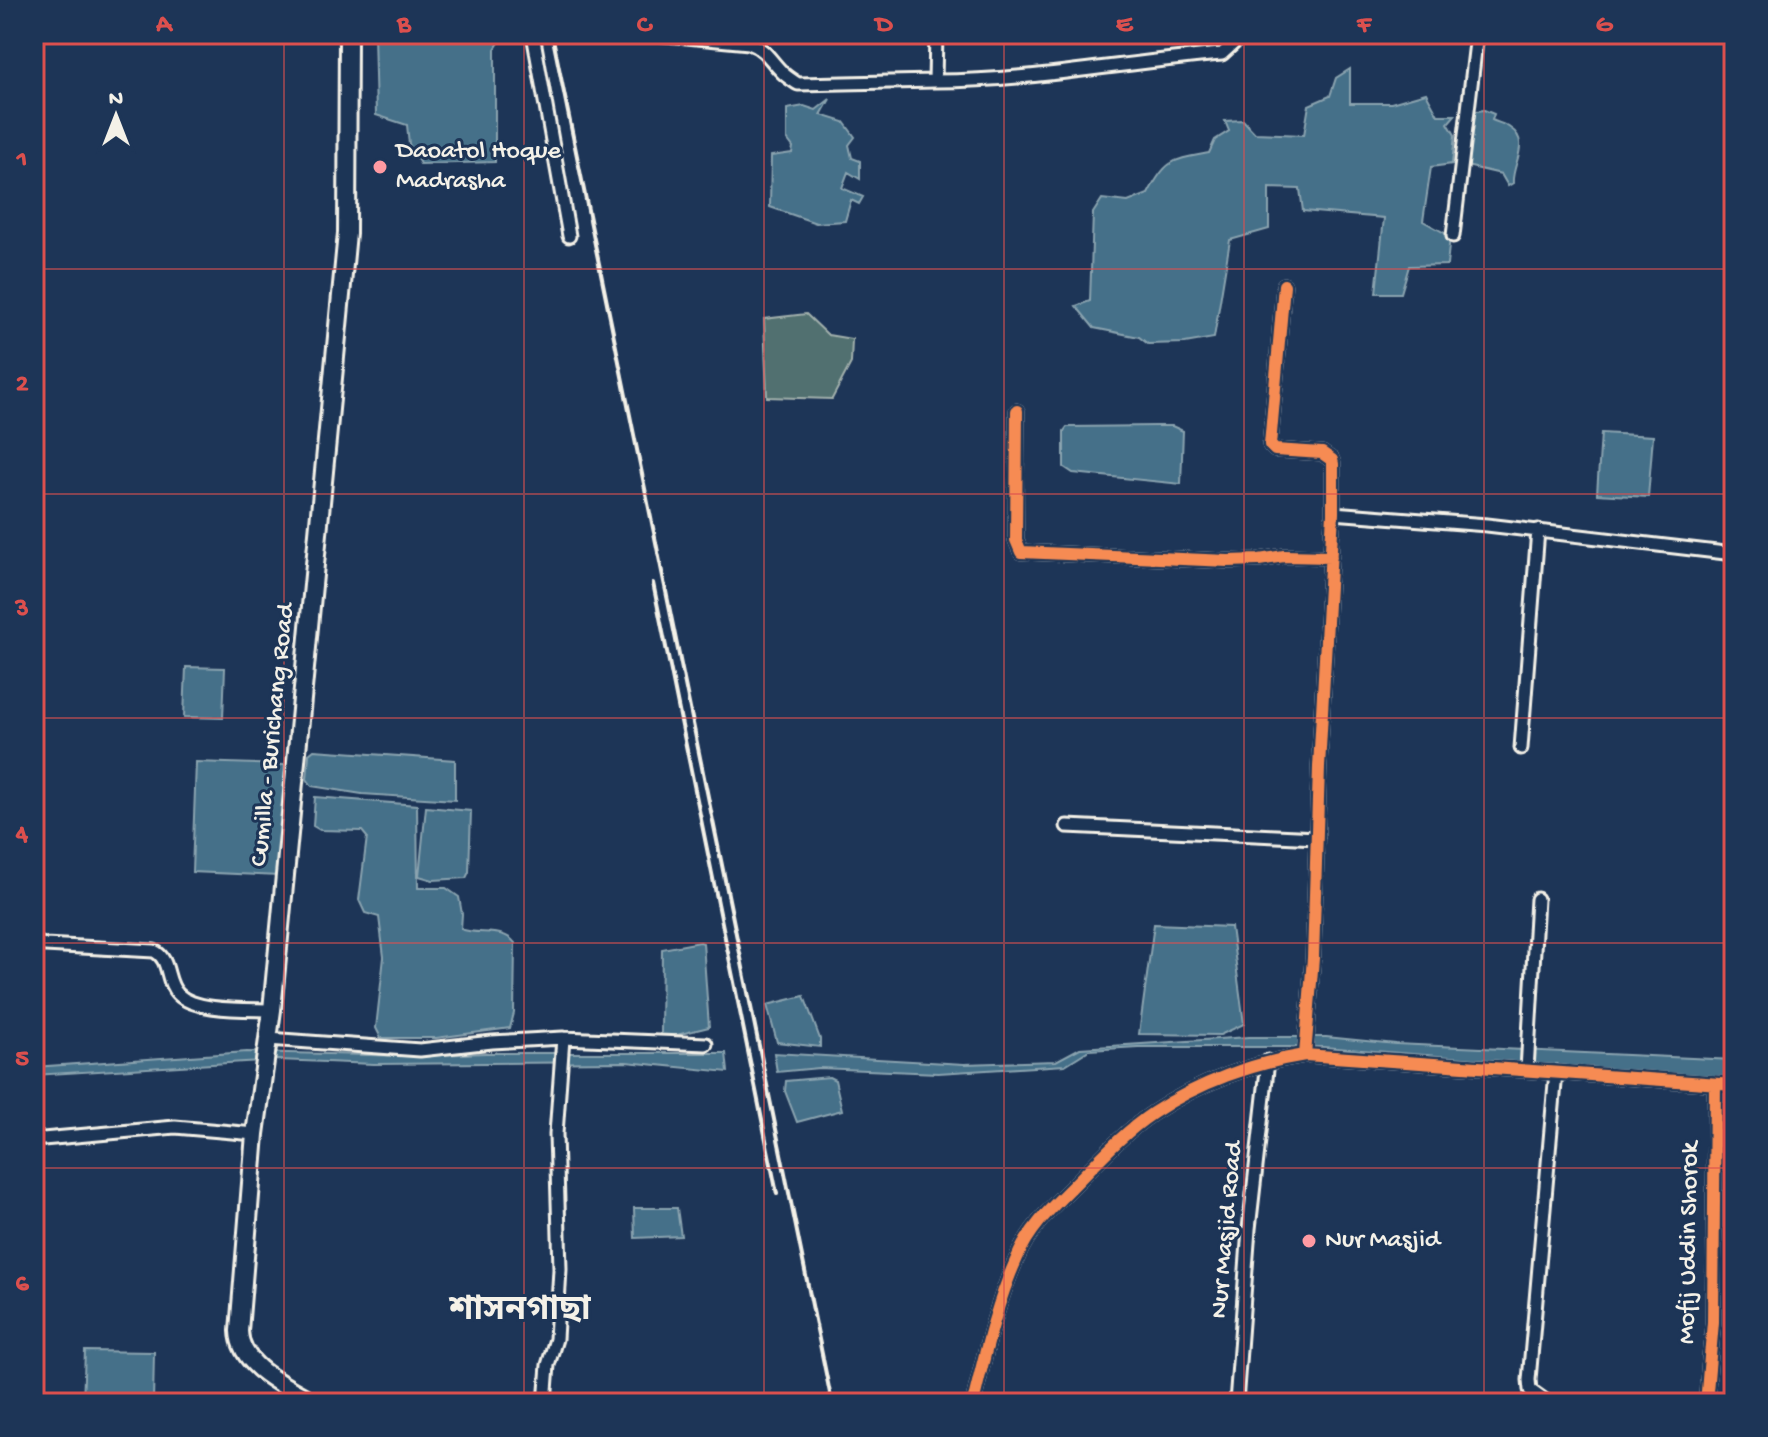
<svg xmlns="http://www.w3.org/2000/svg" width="1768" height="1437" font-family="'Gochi Hand','Noto Sans Bengali',sans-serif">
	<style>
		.green { fill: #517070; stroke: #a2b0ac; stroke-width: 2 }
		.water { fill: #446f89; stroke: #8aa3af; stroke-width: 2 }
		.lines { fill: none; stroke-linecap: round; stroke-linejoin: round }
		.minor-casing { stroke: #f4f1e8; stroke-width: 17 }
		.secondary-casing { stroke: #f4f1e8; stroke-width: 22 }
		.minor { stroke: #1d3557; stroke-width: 11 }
		.secondary { stroke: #1d3557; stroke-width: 16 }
		.rail { stroke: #f4f1e8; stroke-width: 4 }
		.cycleway-casing { stroke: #1d3557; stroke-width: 17 }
		.cycleway { stroke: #f68b52; stroke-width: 12 }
		.grid { fill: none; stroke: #dc504e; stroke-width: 2; stroke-opacity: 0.55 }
		.poi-dot { fill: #ff9aa2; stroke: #1d3557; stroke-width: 3 }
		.labels { text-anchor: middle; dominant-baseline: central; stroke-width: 6; stroke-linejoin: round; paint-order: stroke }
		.poi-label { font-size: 26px; fill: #f4f1e8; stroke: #1d3557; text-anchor: start }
		.street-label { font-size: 26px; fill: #f4f1e8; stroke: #1d3557 }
		.district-label { font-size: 34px; font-weight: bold; fill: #f4f1e8; stroke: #1d3557 }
		.neatline { fill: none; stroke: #dc504e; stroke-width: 3 }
		.grid-label { font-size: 26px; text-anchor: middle; font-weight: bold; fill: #dc504e }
	</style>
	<rect width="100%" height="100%" fill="#1d3557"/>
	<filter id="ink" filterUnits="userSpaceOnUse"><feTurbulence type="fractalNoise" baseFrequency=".0125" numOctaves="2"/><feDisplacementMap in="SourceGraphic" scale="16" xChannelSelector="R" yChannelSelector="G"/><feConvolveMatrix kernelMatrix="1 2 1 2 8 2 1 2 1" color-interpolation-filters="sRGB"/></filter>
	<g filter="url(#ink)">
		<path class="green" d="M806,314L828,335L852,339L851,363L832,399L767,397L764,319Z"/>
		<path class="water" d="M374,34H511L510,40L500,41L495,49V162L420,164L409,144L407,125L376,115Z
			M1350,69V103H1391L1426,93L1438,115H1455L1448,123L1455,135L1452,164L1431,167L1423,221L1450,236L1447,265L1409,266L1401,293H1376L1384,218L1303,211L1300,189L1269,188V229L1230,240L1214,338L1185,343L1148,344L1139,337L1094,328L1076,306L1090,301L1093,213L1102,199L1128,202L1148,194C1166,159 1172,160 1209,153L1215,140L1229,131L1225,121L1243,120L1255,133L1304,135L1309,105L1330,96L1336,78Z
			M830,99L821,115L844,122L855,137L849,145L852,158L860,161V179L848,172L842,188L863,197L859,204L851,200L845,221L816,223L770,207L771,156L792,153L793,147L787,139V109L804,106L816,110Z
			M1484,110L1494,114L1492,120C1498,123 1505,124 1510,128C1532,142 1511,165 1513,183L1508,186L1501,174L1462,165L1471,112Z
			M1158,426H1172L1183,431L1181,484L1073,473L1064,467V431L1067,427Z
			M1601,433L1653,436L1648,497L1597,494Z
			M186,667L225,668L223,718L184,717Z
			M314,750L455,760V800L362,794L312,786L307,779L309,754Z
			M196,762L285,765L280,876L192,872Z
			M315,797L417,805L418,888H446L459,897L462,914L461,929C478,936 503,927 515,943L514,1013L510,1028L436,1038H381L376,1028L384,957L379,917L365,913L359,900L367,837L362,831L320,830L313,826Z
			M426,807L471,811L469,872L466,878L433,880L419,876Z
			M1154,924L1231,927L1244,1024L1220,1035L1139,1034Z
			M700,942L703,943L709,1027L664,1038L661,1034L662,949Z
			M804,996L820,1039V1047L777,1042L767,1005Z
			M1249,1037H1326L1396,1044L1734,1060V1079L1323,1047H1138L1089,1050L1065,1065L938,1073L819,1068L777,1072L774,1053L964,1064L1056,1061L1080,1048Z
			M247,1052L409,1056L486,1053H726L728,1072L626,1062L374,1064L278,1060L34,1075V1067Z
			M829,1077L835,1080L842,1110L797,1122L785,1091L786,1081Z
			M677,1208L681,1236L635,1238L634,1208Z
			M85,1351L154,1352L153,1403H83Z"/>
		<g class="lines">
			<g class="minor-casing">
				<path id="minor" d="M533,34L569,236
					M655,34L749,43C766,49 769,59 781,71C785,76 792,80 798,84L935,81L936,34
					M935,81C1032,81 1126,62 1222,54L1234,43L1237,34
					M1453,236L1477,34
					M1284,285L1270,445L1275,450L1322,453L1332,460L1333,464V513L1319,767L1313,958L1305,1055
					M1017,411L1016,540L1021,552L1228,561L1259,560L1284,556L1331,557
					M1333,513L1487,525L1734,554
					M1521,748L1538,530
					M1067,826L1317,838
					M34,942L45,945L154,951C171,959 165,982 178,994C195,1012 248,1009 272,1010
					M268,1039L420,1050L492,1042L563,1038L706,1044
					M1527,1070L1537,899
					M43,1139L175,1127L255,1134
					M545,1403L548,1365L556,1339L560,1269L556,1134L563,1038
					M973,1403C985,1354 996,1304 1017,1258C1029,1229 1051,1208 1073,1186C1098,1161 1123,1133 1153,1113C1198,1083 1253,1063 1305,1055L1734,1085
					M1236,1403L1249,1229L1268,1061
					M1548,1403L1530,1390L1529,1380L1556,1072
					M1706,1403L1713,1322L1715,1084"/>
			</g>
			<g class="secondary-casing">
				<path id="secondary" d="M314,1403C286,1386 240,1367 239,1331L255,1134L272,1010L347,233L348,34"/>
			</g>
			<use href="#minor" class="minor"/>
			<use href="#secondary" class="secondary"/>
			<path class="rail" d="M552,34L832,1403
				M653,583L777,1194"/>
			<g class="cycleway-casing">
				<path id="cycleway" d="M1284,285L1270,445L1275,450L1322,453L1332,460L1333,464V513L1319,767L1313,958L1305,1055
					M1017,411L1016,540L1021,552L1228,561L1259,560L1284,556L1331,557
					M973,1403C985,1354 996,1304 1017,1258C1029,1229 1051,1208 1073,1186C1098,1161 1123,1133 1153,1113C1198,1083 1253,1063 1305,1055L1734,1085
					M1706,1403L1713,1322L1715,1084"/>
			</g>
			<use href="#cycleway" class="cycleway"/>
		</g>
	</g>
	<path class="grid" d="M284,34V1403M524,34V1403M764,34V1403M1004,34V1403M1244,34V1403M1484,34V1403M34,269H1734M34,494H1734M34,718H1734M34,943H1734M34,1168H1734"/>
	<g class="poi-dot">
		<circle cx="380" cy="167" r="8"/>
		<circle cx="1309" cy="1241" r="8"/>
	</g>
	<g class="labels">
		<g class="poi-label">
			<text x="396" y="152">Daoatol Hoque<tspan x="396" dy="30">Madrasha</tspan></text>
			<text x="1325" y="1241">Nur Masjid</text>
		</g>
		<g class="street-label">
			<text transform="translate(274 735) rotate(-84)">Cumilla - Burichang Road</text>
			<text transform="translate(1228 1230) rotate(-85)">Nur Masjid Road</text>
			<text transform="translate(1690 1243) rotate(-89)">Mofij Uddin Shorok</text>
		</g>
		<g class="district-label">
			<text x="520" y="1313">শাসনগাছা</text>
		</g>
	</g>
	<rect width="1768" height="1437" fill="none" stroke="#1d3557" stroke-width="88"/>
	<g transform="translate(116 116)" stroke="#1d3557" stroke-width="6" paint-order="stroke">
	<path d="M0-6L14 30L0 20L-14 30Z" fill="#f4f1e8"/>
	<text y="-12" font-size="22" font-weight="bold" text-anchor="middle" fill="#f4f1e8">N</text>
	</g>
	<rect x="44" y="44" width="1680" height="1349" class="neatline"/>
	<g class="grid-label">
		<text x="164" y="31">A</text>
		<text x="404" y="31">B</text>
		<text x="644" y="31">C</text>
		<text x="884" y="31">D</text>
		<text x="1124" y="31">E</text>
		<text x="1364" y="31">F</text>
		<text x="1604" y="31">G</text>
		<text x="22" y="166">1</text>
		<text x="22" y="390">2</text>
		<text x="22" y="615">3</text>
		<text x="22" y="840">4</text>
		<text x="22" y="1065">5</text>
		<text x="22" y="1290">6</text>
	</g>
</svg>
